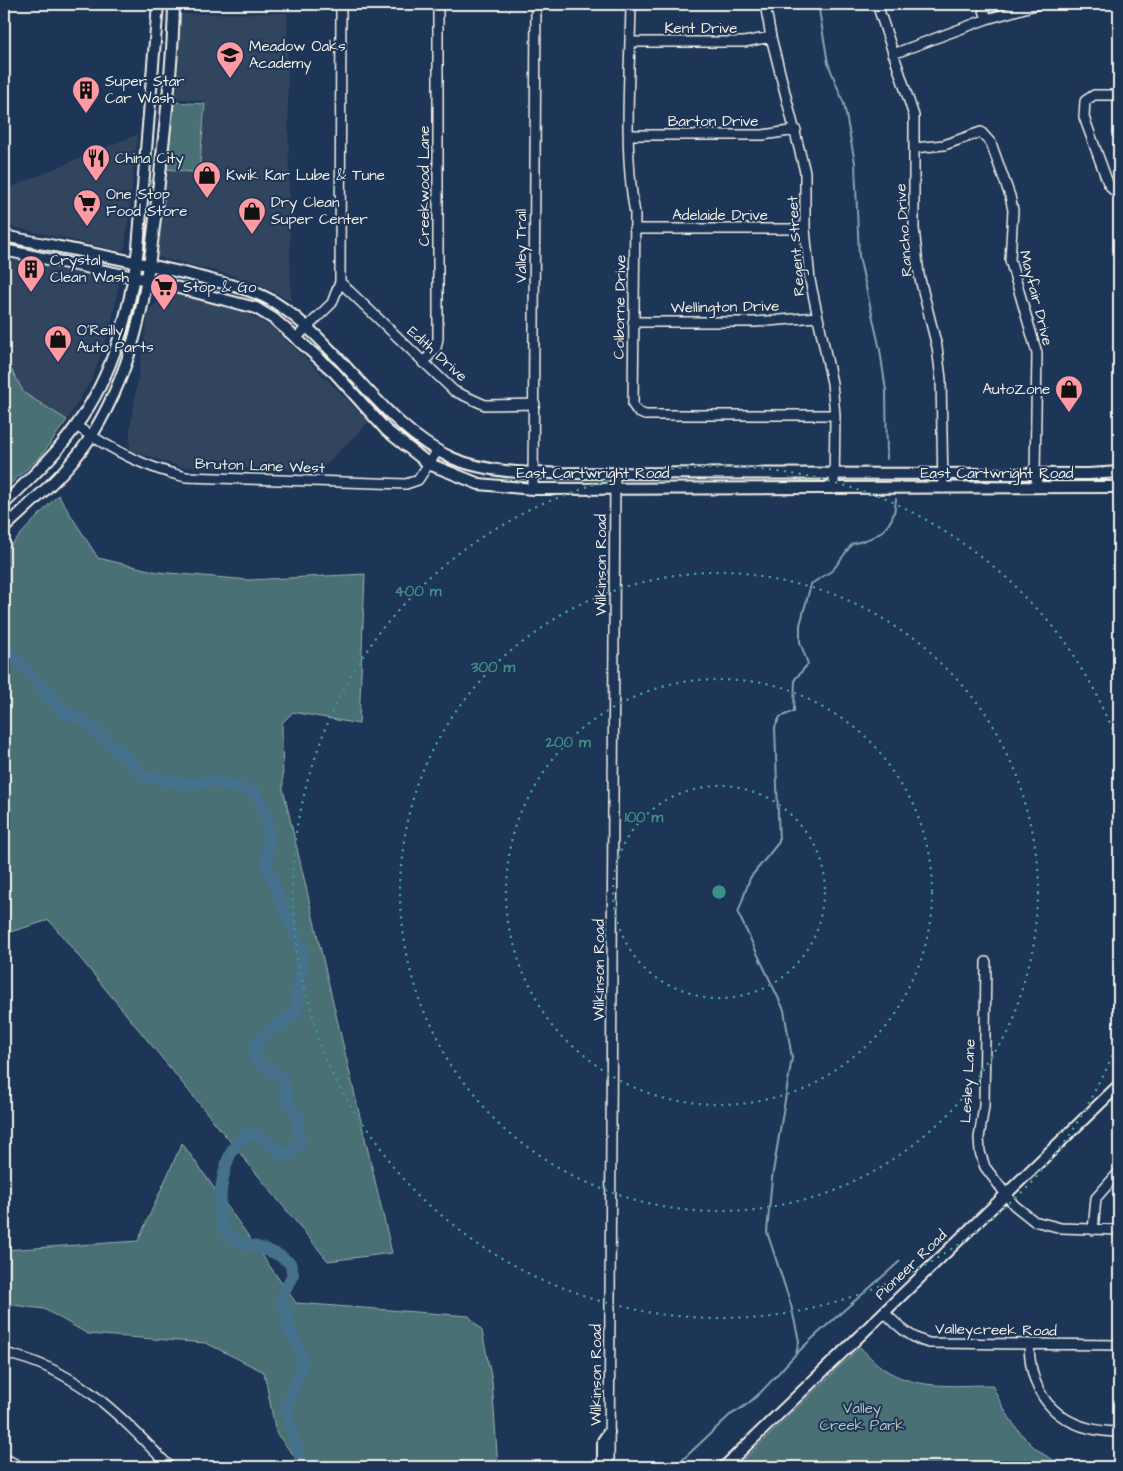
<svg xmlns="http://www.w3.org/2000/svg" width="1123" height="1471" font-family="'Architects Daughter',sans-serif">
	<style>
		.built { fill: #33445e }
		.green { fill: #487074; stroke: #9eb0ae }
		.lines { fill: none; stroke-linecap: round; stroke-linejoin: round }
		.stream { stroke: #8ba4b1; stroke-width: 2 }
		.river { stroke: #45718c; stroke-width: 12 }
		.minor-casing { stroke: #f4f1e8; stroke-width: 12 }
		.major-casing { stroke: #f4f1e8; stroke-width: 14 }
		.minor { stroke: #1d3557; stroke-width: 9 }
		.major { stroke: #1d3557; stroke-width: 10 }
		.ring { fill: none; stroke: #3d8f86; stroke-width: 2.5; stroke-dasharray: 2.5 5 }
		.labels { text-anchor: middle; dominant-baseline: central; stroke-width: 4; stroke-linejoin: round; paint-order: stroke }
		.street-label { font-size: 15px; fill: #f4f1e8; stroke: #1d3557 }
		.poi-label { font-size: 15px; fill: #f4f1e8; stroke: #1d3557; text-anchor: start }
		.park-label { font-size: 15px; fill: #b8c4bf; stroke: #1d3557 }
		.centre { fill: #3d8f86; stroke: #1d3557; stroke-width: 2.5 }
		.ring-label { font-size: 15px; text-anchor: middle; font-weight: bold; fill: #3d8f86; stroke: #1d3557; stroke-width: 4; stroke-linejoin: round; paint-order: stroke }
	</style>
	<rect width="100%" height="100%" fill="#1d3557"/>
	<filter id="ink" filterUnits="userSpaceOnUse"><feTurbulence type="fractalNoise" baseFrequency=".02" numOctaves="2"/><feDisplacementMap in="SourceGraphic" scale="10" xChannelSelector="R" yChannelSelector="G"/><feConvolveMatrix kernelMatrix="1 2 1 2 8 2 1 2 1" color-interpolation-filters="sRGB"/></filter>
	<g filter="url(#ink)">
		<path class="built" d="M287,13L289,172L291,301L259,284L232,275L157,257L167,169L199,173L206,101L171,98L178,14Z
			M138,134L125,247L122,251L4,225V158L11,160L6,189Z
			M4,257L119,282L111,327L92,379L67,420L24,393L4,356Z
			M169,292L240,309L274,329L316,368L369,422L321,469L181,467L130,450V428L149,309Z"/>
		<path class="green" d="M173,102L205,104L199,173L167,169Z
			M4,356L24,393L67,420L41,456L4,490Z
			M58,495L98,558L158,572L249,580L365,574L359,724L293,712L282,723L283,789L392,1253L328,1261L49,920L4,934V722L11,711L4,704V552Z
			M182,1143L296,1303L469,1316L482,1331L492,1381L498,1467H321L295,1457L276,1433L264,1372L206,1343L88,1334L44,1309L4,1304V1250L138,1241Z
			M860,1347C869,1356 878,1366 889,1372C920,1390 958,1385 992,1385C1009,1422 1029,1453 1069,1467H736Z"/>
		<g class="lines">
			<path class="stream" d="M818,4L828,63L844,104L855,163L859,256L880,350L886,391L887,459
				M796,1354L799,1341L791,1305L767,1232L772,1178L792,1058L784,1010L738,913L750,878L779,842L775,727L780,717L794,711L795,679L808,664L800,642V625L811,584L833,570L852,544C878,538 895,528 896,499
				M675,1467L730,1415C758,1401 776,1374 797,1353C830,1321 866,1292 900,1261"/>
			<path class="river" d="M4,646L65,713L85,720L145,777L193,785L207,781L216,782L255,792L266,814L269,840L266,865L303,953L296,1013L262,1037L255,1047L256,1059L265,1067L283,1077L288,1102L298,1119L300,1144L292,1154L283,1155C273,1149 268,1136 254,1134C224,1131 212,1215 226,1232C238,1246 258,1245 274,1253C280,1255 285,1260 290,1263L293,1274L282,1296L289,1328L302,1355V1368L285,1409L303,1467
				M392,1467L396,1465L403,1467"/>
			<g class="minor-casing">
				<path id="minor" d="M631,4C630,69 623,150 635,213L633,405L638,412L645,415H835
					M765,4L771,37L805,172V229L810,280L832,383L835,415L834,489
					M877,4L914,116V228L919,275L937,347L941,379L943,488
					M982,4L987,19
					M630,42H744L771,37
					M893,54L987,19L1039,4
					M1119,95H1094L1085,101L1084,117L1108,183L1113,190L1119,192
					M629,135H763L796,130
					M914,148L944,145L981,132L991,143L1010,196L1013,210L1010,260L1037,353L1035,474L1038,487
					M634,229H805
					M340,282L454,391L485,405L535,404
					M633,322H755L817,317
					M296,338L332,303L340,282L341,4
					M423,363L436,348L438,338V4
					M76,426C111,449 145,468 186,477L406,484L418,480L438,450
					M533,489L536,4
					M986,962L984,1106L979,1138L980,1152L985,1167L1014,1205L1034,1221L1061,1228L1119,1230
					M1093,1230L1096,1198L1119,1172
					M884,1312C898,1326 910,1338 929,1343L1119,1345
					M1029,1344C1030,1402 1063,1431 1119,1432
					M4,1353C78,1369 119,1415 170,1467
					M4,1458L21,1467
					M609,1467L615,473"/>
			</g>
			<g class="major-casing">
				<path id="major" d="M4,236C68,249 132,260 196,276C221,283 251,288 274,302C340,343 383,428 452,458C478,469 505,472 533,473L1089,474L1119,472
					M4,250L148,280L256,308L274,319L296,338L335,373L386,430L429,464L479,484L533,489L1119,487
					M4,504C29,479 56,455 76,426C114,374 130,311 138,248L158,4
					M4,528C34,500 70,470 92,435C144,350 149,269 160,174C166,117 173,60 174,4
					M603,1467V1441L609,1432
					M724,1467L1119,1085"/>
			</g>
			<use href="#minor" class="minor"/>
			<use href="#major" class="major"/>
		</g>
	</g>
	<g class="ring">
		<circle cx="719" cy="892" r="106"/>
		<circle cx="719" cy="892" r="213"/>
		<circle cx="719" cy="892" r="319"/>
		<path d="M1118 1041A426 426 0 1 1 1118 743"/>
	</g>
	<defs>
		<g id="school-pin" transform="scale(1.4375)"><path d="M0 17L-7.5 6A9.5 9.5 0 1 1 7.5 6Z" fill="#ff9aa2" stroke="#1d3557"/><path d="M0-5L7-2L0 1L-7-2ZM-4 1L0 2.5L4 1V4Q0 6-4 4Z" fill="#111"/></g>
		<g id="building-pin" transform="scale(1.4375)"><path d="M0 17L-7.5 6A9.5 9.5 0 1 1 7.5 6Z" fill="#ff9aa2" stroke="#1d3557"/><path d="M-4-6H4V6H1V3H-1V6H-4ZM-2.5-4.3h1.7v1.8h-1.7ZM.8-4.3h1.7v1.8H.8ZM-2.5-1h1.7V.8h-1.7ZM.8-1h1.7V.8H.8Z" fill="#111"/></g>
		<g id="restaurant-pin" transform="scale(1.4375)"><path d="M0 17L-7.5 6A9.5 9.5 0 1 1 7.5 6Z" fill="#ff9aa2" stroke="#1d3557"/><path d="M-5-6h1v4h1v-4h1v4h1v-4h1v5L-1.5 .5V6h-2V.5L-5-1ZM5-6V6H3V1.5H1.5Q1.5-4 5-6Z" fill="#111"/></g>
		<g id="shop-pin" transform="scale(1.4375)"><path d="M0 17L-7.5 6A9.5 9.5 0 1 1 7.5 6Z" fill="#ff9aa2" stroke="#1d3557"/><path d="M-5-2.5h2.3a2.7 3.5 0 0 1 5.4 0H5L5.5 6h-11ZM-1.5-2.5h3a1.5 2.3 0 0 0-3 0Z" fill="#111"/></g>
		<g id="supermarket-pin" transform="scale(1.4375)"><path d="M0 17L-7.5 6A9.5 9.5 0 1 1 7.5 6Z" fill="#ff9aa2" stroke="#1d3557"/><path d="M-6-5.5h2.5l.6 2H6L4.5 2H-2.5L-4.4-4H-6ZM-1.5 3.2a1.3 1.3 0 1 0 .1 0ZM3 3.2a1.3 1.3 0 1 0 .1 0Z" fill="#111"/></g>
	</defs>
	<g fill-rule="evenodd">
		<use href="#school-pin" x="230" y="55"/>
		<use href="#building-pin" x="86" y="90"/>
		<use href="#restaurant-pin" x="96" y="158"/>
		<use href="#shop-pin" x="207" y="175"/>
		<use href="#supermarket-pin" x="87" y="203"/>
		<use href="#shop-pin" x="252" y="211"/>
		<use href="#building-pin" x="31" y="269"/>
		<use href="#supermarket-pin" x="164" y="287"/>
		<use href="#shop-pin" x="58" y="339"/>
		<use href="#shop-pin" x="1069" y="389"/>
	</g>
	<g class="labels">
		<g class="street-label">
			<text x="701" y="28">Kent Drive</text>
			<text x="713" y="121">Barton Drive</text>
			<text transform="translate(424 186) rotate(-90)">Creekwood Lane</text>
			<text x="720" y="215">Adelaide Drive</text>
			<text transform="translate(904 230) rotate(-94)">Rancho Drive</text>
			<text transform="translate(521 246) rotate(-90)">Valley Trail</text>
			<text transform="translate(796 246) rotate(-94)">Regent Street</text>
			<text transform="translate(1036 298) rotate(76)">Mayfair Drive</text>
			<text transform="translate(620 307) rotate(-89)">Colborne Drive</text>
			<text transform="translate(725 307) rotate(-1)">Wellington Drive</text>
			<text transform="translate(437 354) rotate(42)">Edith Drive</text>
			<text transform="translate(260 466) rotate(2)">Bruton Lane West</text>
			<text x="593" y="473">East Cartwright Road</text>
			<text x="997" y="473">East Cartwright Road</text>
			<text transform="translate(601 565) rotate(-90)">Wilkinson Road</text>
			<text transform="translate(599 970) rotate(-90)">Wilkinson Road</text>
			<text transform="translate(968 1081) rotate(-87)">Lesley Lane</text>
			<text transform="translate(911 1265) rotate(-44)">Pioneer Road</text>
			<text transform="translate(996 1330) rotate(1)">Valleycreek Road</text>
			<text transform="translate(596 1375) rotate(-90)">Wilkinson Road</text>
		</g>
		<g class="poi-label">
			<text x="249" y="46">Meadow Oaks<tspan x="249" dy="17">Academy</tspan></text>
			<text x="105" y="81">Super Star<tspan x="105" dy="17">Car Wash</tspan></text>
			<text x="115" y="158">China City</text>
			<text x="226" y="175">Kwik Kar Lube &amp; Tune</text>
			<text x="106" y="194">One Stop<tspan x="106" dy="17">Food Store</tspan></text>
			<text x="271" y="202">Dry Clean<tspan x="271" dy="17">Super Center</tspan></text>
			<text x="50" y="260">Crystal<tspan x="50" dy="17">Clean Wash</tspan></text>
			<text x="183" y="287">Stop &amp; Go</text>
			<text x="77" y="330">O'Reilly<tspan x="77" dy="17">Auto Parts</tspan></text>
			<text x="1050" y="389" text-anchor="end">AutoZone</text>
		</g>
		<g class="park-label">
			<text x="862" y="1408">Valley<tspan x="862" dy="17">Creek Park</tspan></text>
		</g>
	</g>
	<circle cx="719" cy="892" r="8" class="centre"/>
	<g class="ring-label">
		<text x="418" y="596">400 m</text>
		<text x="493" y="672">300 m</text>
		<text x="568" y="747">200 m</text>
		<text x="644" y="822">100 m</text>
	</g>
	<rect width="1123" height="1471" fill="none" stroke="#1d3557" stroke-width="20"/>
	<rect x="10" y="10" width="1103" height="1451" fill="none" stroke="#f4f1e8" stroke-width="2" filter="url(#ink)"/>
</svg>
